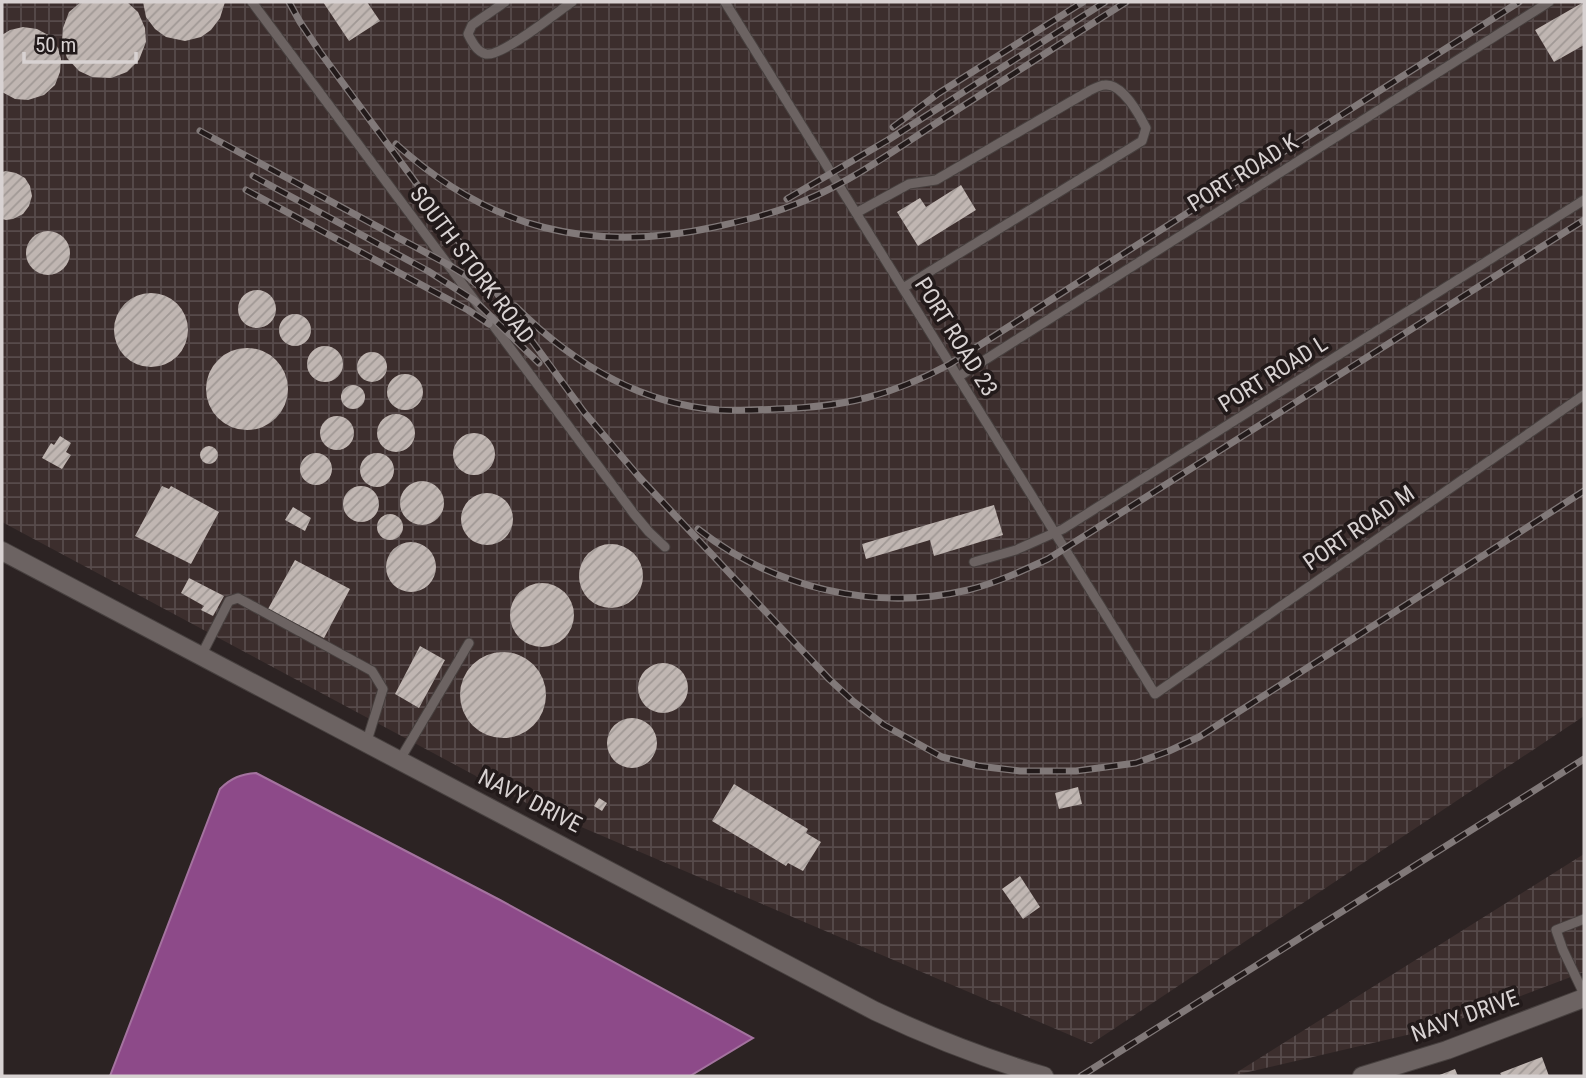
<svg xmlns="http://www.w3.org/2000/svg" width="1586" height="1078" font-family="'Roboto Condensed',sans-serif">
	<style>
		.industrial { fill: url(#industrial-grid) }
		.water { fill: #8d4a89; stroke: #a4739f; stroke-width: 2 }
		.building { fill: url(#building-hatch) }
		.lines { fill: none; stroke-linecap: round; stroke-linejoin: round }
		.service-casing { stroke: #47403f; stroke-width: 11 }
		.tertiary-casing { stroke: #47403f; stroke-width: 20 }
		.service { stroke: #6c6362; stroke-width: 9 }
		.tertiary { stroke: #6c6362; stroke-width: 18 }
		.rail-casing { stroke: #817979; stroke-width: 7 }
		.rail { stroke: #221a1a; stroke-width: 4.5; stroke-dasharray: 13; stroke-linecap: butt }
		.labels { text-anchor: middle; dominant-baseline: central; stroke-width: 7; stroke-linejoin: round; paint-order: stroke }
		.street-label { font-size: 23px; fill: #d8d2d2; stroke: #221a1a }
	</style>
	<defs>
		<pattern id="industrial-grid" width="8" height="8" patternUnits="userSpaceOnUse" patternTransform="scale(1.75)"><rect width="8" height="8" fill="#3c2e2d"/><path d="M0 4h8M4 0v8" fill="none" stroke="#574b4b"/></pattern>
		<pattern id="building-hatch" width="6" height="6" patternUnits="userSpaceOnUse" patternTransform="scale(1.75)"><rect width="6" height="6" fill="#c0b6b2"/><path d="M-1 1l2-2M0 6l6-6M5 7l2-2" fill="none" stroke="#a09895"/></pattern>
	</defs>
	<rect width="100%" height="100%" fill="#2c2323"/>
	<path class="industrial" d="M2,2H1584V716L1091,1044L532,806L2,522Z
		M1584,854V972L1437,1028L1231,1076Z"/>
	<path class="water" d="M256,773L500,900L753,1038L690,1076H110L220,789C231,778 241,774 256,773Z"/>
	<path class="building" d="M81,2H127L138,12L145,28L146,42L139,60L127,72L111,78L92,77L79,71L67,58L62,42L63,28L69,12Z
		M143,2H225L220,18L211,30L201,37L185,41L166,37L155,29L146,17Z
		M323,2H367L380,21L349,41Z
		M1582,3L1584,7V45L1554,62L1535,30Z
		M23,27L37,29L50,36L58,48L61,59L60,72L55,85L44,95L28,100L15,99L2,92V35L10,30Z
		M6,171L16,173L25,178L30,186L32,196L29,206L23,214L13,219L6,220L2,219V172Z
		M961,185L976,210L918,246L897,212L920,198L926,207Z
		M26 253a22 22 0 1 1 44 0a22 22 0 1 1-44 0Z
		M238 309a19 19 0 1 1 38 0a19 19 0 1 1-38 0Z
		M114 330a37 37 0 1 1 74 0a37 37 0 1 1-74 0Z
		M279 330a16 16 0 1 1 32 0a16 16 0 1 1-32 0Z
		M307 364a18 18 0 1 1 36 0a18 18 0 1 1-36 0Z
		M206 389a41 41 0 1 1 82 0a41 41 0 1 1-82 0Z
		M357 367a15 15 0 1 1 30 0a15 15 0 1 1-30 0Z
		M387 392a18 18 0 1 1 36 0a18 18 0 1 1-36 0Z
		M341 397a12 12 0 1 1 24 0a12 12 0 1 1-24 0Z
		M377 433a19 19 0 1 1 38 0a19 19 0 1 1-38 0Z
		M320 433a17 17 0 1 1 34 0a17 17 0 1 1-34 0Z
		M453 454a21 21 0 1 1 42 0a21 21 0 1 1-42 0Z
		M60,436L71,443L66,452L71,455L62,469L42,458L51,443L54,445Z
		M200 455a9 9 0 1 1 18 0a9 9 0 1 1-18 0Z
		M360 470a17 17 0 1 1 34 0a17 17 0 1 1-34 0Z
		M300 469a16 16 0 1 1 32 0a16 16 0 1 1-32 0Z
		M400 503a22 22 0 1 1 44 0a22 22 0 1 1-44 0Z
		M162,486L169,489L171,486L219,512L191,564L135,536Z
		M343 504a18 18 0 1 1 36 0a18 18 0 1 1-36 0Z
		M461 519a26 26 0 1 1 52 0a26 26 0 1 1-52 0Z
		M994,505L1003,535L934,556L930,540L866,559L862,544Z
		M293,507L311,518L305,531L285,520Z
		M377 527a13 13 0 1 1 26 0a13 13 0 1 1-26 0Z
		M386 567a25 25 0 1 1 50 0a25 25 0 1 1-50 0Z
		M579 576a32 32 0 1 1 64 0a32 32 0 1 1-64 0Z
		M295,560L350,589L324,638L268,609Z
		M189,578L224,596L213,616L201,610L204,606L181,593Z
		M510 615a32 32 0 1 1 64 0a32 32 0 1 1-64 0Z
		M420,646L445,660L419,708L395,694Z
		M460 695a43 43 0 1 1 86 0a43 43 0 1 1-86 0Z
		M638 688a25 25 0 1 1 50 0a25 25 0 1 1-50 0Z
		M607 743a25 25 0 1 1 50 0a25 25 0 1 1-50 0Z
		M734,784L808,829L806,833L821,842L803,871L788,863L786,866L712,821Z
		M1078,787L1082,804L1059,809L1055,793Z
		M599,798L607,803L602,811L594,806Z
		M1020,876L1040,907L1023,919L1002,889Z
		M1542,1057L1549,1076H1502L1500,1073Z
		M1455,1069L1458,1076H1437Z"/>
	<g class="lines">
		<g class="service-casing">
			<path id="service" d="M252,2L634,514L649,532L665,547
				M505,2L472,25L468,34C472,42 477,52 486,54C502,57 557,12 572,2
				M725,2L1155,694L1584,395
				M856,213L909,184L936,180L1089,91C1093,89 1100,85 1105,85C1122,83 1139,114 1146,128L1142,141L903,288
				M958,377L1549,2
				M974,562L1016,550L1063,529L1584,200
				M201,656L229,601L238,598L372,671L383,689L366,744
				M399,761L469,643
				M1584,919L1556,930L1563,950L1584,994"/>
		</g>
		<g class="tertiary-casing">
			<path id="tertiary" d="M2,551L875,1011C930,1037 986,1059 1044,1076
				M1362,1076L1447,1050L1584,998"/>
		</g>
		<use href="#service" class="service"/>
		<use href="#tertiary" class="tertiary"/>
		<g class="rail-casing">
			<path id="rail" d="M289,2L300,22L320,52L584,412L640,478L829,679L854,702L884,725L942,757L978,766L1020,771H1076L1136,763L1169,751L1199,737L1584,491
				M893,127L939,93L1083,2
				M200,131L447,264L467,276L490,296
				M396,144C490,229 591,254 715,227C746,220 776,213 806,200C853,180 895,150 938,122C1001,82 1063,42 1126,2
				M253,176L428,271L475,301L539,363
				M246,190L468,310L489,324
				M787,199L888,140L1105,2
				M515,306C570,361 639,404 719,410C738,411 758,410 777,409C844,407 891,396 950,364L1519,2
				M698,529C773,588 875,612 968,590C996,583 1022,571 1048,559L1584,220
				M1081,1076L1584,759"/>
		</g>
		<use href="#rail" class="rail"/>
	</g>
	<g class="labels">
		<g class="street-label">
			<text transform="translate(1243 173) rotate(-32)">PORT ROAD K</text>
			<text transform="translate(472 265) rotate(53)">SOUTH STORK ROAD</text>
			<text transform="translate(956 337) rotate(58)">PORT ROAD 23</text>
			<text transform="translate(1273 374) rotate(-32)">PORT ROAD L</text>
			<text transform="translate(1359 528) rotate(-35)">PORT ROAD M</text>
			<text transform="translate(530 801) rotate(27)">NAVY DRIVE</text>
			<text transform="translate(1465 1016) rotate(-20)">NAVY DRIVE</text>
		</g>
	</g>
	<rect width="1586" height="1078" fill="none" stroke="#d8d2d2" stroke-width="7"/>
	<path d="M24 52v10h112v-10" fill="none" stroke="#d8d2d2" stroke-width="3.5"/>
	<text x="35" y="52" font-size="21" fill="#d8d2d2" stroke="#221a1a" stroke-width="5" paint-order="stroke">50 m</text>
</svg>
